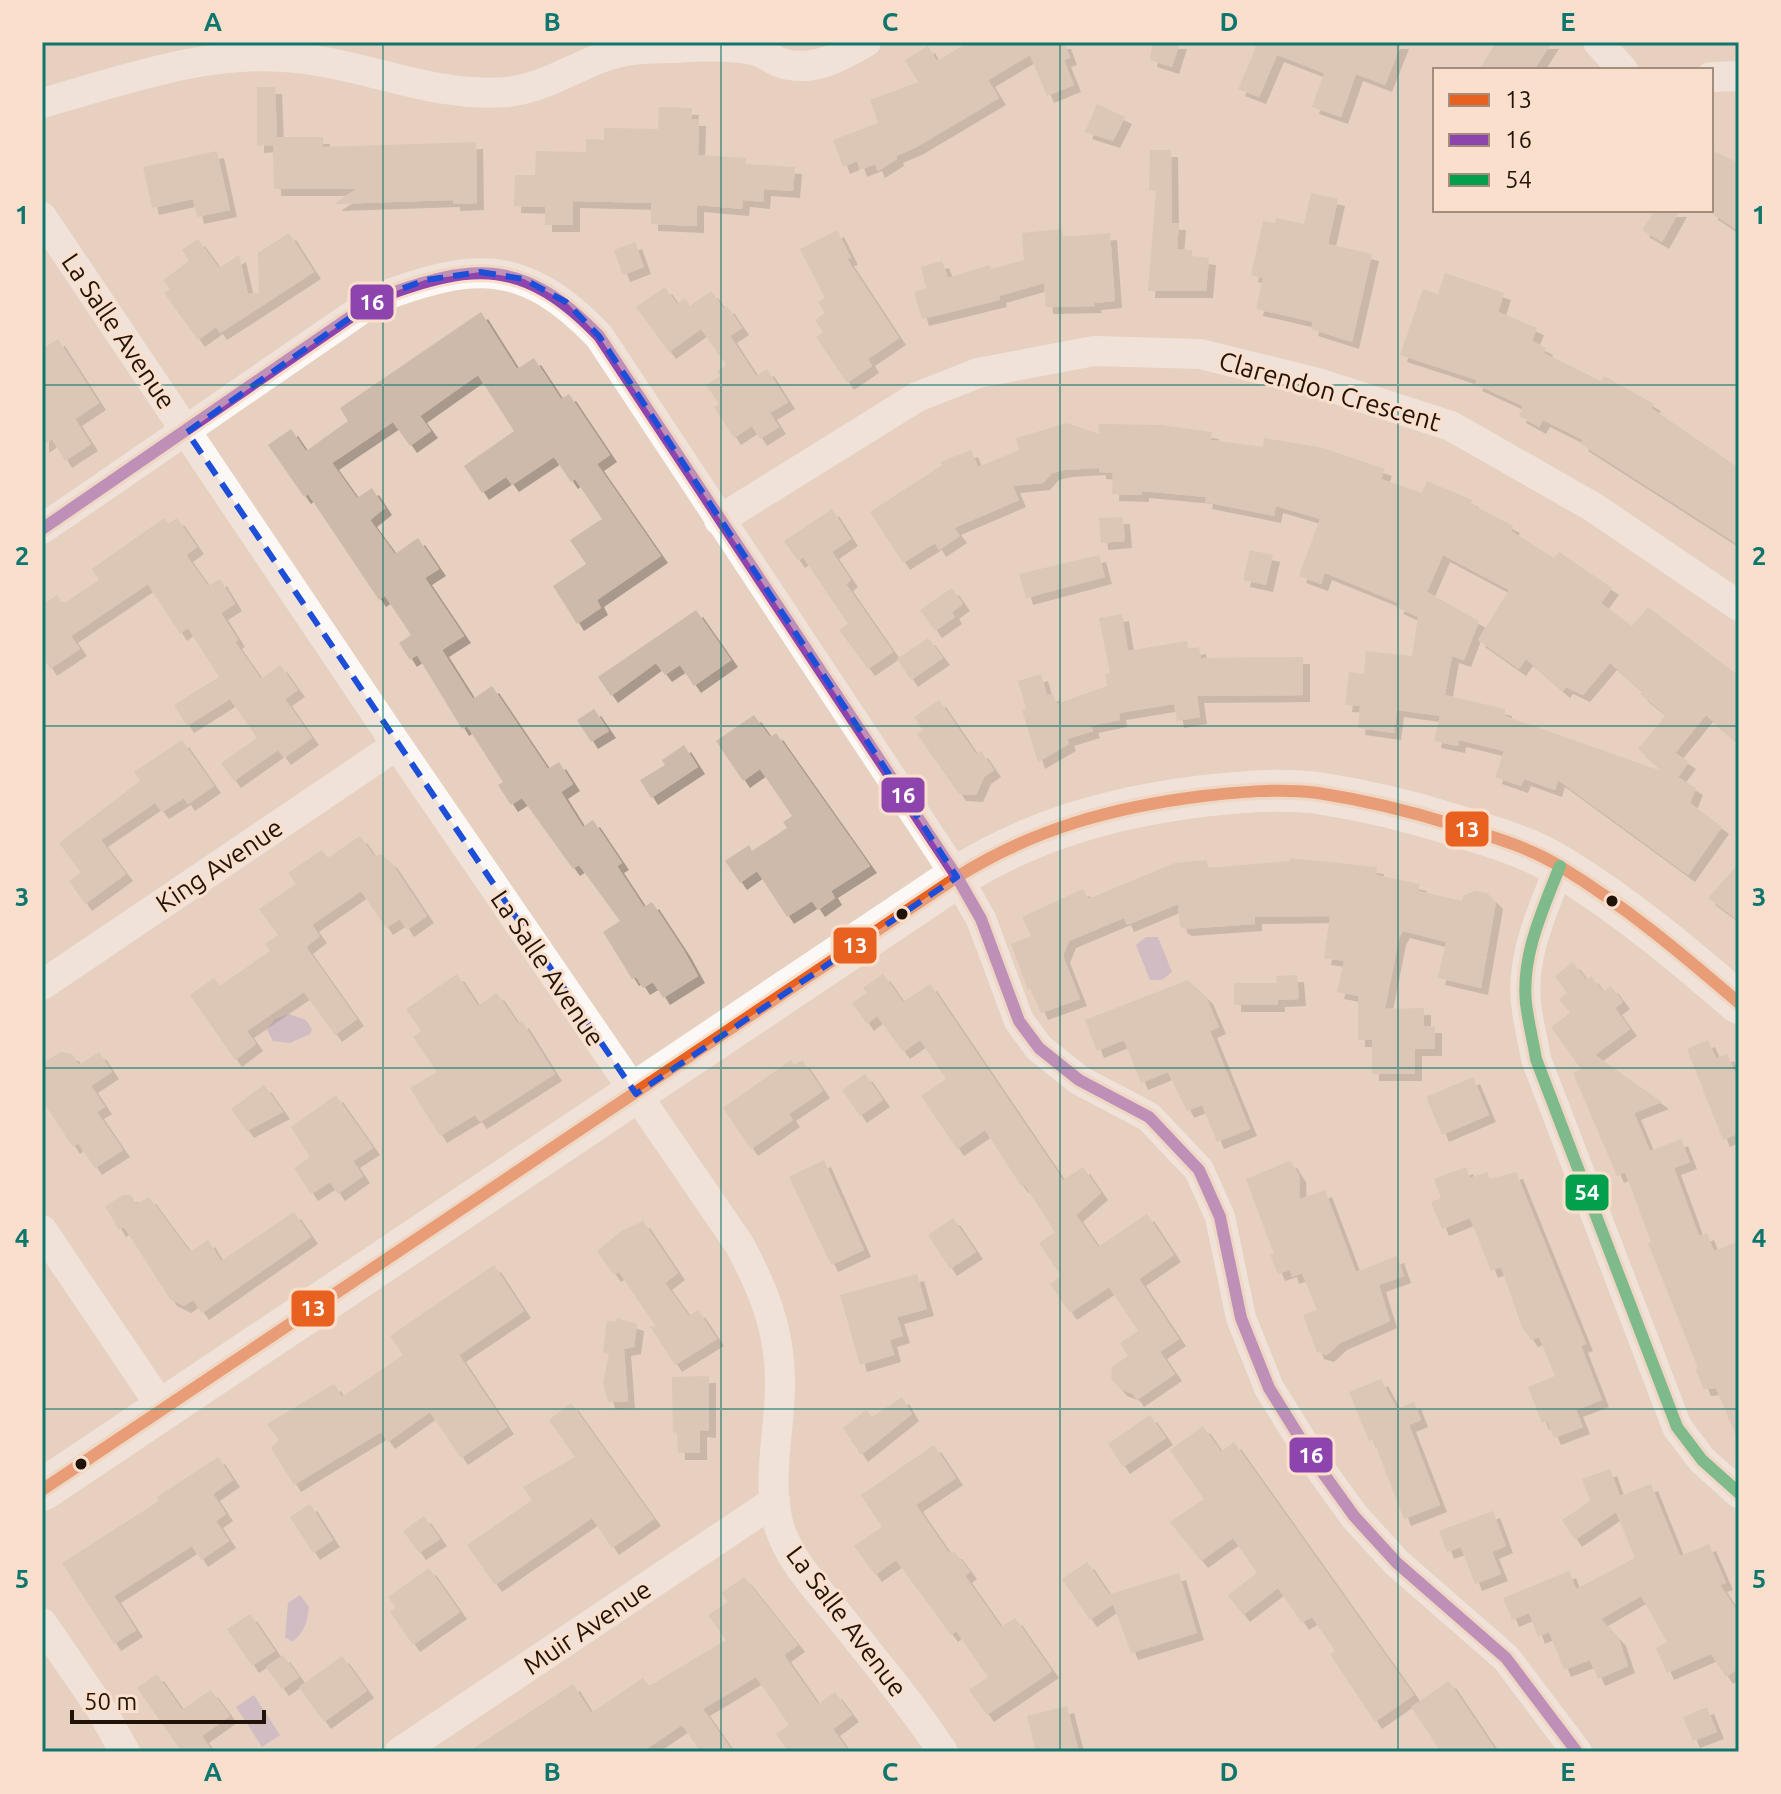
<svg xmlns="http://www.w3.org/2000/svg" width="1781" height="1794" font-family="Ubuntu,sans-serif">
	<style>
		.water { fill: #b9a5c8 }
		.building { fill: #cebaaa; fill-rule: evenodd; filter: url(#shadow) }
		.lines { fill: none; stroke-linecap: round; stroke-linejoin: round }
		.street { stroke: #fbf8f5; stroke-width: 30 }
		.secondary { stroke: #fbf8f5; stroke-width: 42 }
		.bus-1-casing { stroke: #f9dfcc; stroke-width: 18 }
		.bus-2-casing { stroke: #f9dfcc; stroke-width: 18 }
		.bus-3-casing { stroke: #f9dfcc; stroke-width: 18 }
		.bus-1 { stroke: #e86121; stroke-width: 12 }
		.bus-2 { stroke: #8e44ad; stroke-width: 12 }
		.bus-3 { stroke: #029f4d; stroke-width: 12 }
		.marked { fill: none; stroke: #1d4ed8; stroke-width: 6; stroke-dasharray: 16 10; stroke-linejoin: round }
		.grid { fill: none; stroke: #0f766e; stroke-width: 2; stroke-opacity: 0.55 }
		.bus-dot { fill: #211307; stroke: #f9dfcc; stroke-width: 3 }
		.labels { text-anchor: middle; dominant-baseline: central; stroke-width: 6; stroke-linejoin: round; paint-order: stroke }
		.street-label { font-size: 26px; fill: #211307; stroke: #f9dfcc }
		.line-badge { stroke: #f9dfcc; stroke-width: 3 }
		.badge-label { font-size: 22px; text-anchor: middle; font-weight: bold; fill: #fff }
		.neatline { fill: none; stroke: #0f766e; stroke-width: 3 }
		.grid-label { font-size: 26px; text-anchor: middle; font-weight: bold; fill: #0f766e }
	</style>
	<defs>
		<filter id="shadow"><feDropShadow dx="7" dy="7" stdDeviation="0" flood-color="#0004"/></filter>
	</defs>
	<rect width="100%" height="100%" fill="#e7d0bf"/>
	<path class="water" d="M1146,937H1158L1172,972L1162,980H1150L1136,945Z
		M289,1014L306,1020L312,1029L310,1034L290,1043L273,1041L267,1030L275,1019Z
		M300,1595L309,1607C307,1622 305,1632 292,1642L285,1637L288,1603Z
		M254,1695L280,1735L262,1747L236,1707Z"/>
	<path class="building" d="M969,42H1064L1070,58L1064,60L1074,85L1047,96L1030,55L988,80L999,98L915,148L896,156L897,159L878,171L875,164L860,170L857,161L843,167L833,140L878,123L870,100L918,82L905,60L928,46L937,61Z
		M1153,42H1180L1172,67L1150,60Z
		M1248,42H1402L1385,85L1356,74L1341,117L1312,107L1324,73L1277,55L1259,97L1238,89L1256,47Z
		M1496,42H1552L1534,70H1479Z
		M257,87H275L277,137H323V147L476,142L477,203L453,204V200L334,204L356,189H274L273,145L257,146Z
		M1097,104L1125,117L1113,141L1085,132Z
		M659,107L692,108L691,119H699L698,155L746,158V164L795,167L793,191L764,189L763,202L743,200L742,209L697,205V226L651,224V203L573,201V225H545V207L514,206L515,175H535L536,151L586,152V139L604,140V128L658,129Z
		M1150,150H1171L1172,223H1179L1177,249L1192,250V256L1209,258L1206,291H1148L1156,191L1149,190Z
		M1711,150L1739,163V231L1711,213Z
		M217,151L230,210L197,217L193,199L152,208L143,167Z
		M1311,193L1338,199L1328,244L1372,254L1352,342L1311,329L1313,322L1256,309L1263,278L1251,275L1263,221L1275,223L1276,218L1304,224Z
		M1655,210H1680L1662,242L1642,230Z
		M1062,229L1063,237L1110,233L1115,301L1094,303L1095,306L1046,307L1044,283L999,296L1000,300L922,319L914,292L926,288L921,267L942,261L948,278L989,265L991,269L1024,260L1022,233Z
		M837,230L851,258L847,259L899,338L868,359L872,366L847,383L816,337L823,332L815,320L825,313L818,302L825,298L800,249Z
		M289,233L314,272L220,333L216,327L198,340L164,293L170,289L163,280L189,261L182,250L198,239L219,268L239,255L248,294L259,293L258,253Z
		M635,242L644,267L623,275L614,250Z
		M1445,273L1504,293L1498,312L1537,328L1532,341L1546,348L1544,353L1601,381L1604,376L1654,404L1651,408L1739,468V545L1581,444L1583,440L1543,420L1539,427L1519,416L1523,406L1475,384L1477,380L1400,355L1423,289L1438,294Z
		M665,287L677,304L685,298L690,306L711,291L724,309L727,306L742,328L730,336L756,376L767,369L788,402L770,413L779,427L760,439L752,426L734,438L714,407L719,404L706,385L720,376L717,371L726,365L701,329L669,352L636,307Z
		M481,312L517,369L534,358L561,399L569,394L610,455L597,464L661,556L597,600L601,608L577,624L553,586L586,564L570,540L602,519L575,479L571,482L554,457L512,485L506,477L482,493L464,466L514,431L478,375L420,416L431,431L410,446L393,422L332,463L357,498L372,488L385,508L370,520L395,554L418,538L439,569L425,578L464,636L442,650L473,699L492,686L548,769L559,762L573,784L561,792L583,827L593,820L622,863L617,866L644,907L652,902L683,949L698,976L663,998L653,982L643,988L636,977L632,979L603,932L620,921L579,865L573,869L522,798L511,805L498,785L503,782L467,726L462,729L417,655L410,660L399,643L411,635L385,596L379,600L308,494L304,497L268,445L291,429L306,451L348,421L340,408Z
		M58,339L99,403L75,419L91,444L65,461L52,439L42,446V349Z
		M1067,423L1099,434L1098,424L1160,425L1212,432L1211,440L1263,447L1264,438L1323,448L1385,469L1381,479L1422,493L1427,481L1472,500L1471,504L1513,526L1511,531L1554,558L1559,552L1612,588L1601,603L1632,626L1648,607L1739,676V744L1706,715L1675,753L1689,762L1678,777L1696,788L1690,803L1722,827L1688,875L1558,780L1555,790L1524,779L1521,786L1495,777L1504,751L1459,740L1458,746L1434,741L1440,716L1397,710L1394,733L1358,728L1360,706L1345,705L1349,672L1364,674L1366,651L1412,656L1418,617L1396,607L1399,603L1325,573L1321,584L1299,576L1320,519L1276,506L1274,516L1205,502L1206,497L1142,491V495L1112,494L1113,473L1099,472V468L1065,470L1052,473L1043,483L1013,486L1019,500L954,528L960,536L939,550L935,543L903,563L870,512L942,465L940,462L971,450L978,467L1019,450L1016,438ZM1443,555L1509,590L1478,640L1519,669L1526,659L1563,691L1566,687L1583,695L1610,663L1643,692L1640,694L1666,715L1638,749L1664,772L1505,716V709L1445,695L1452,656L1464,660L1479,621L1427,592Z
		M832,509L851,539L832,552L851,580L846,584L893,652L868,669L839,630L848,624L803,557L798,561L784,541Z
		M1123,517L1125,541L1101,543L1099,518Z
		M164,518L168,524L177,518L197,547L186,555L208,586L220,579L235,604L221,613L238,640L235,642L261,679L280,665L298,690L285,699L312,738L284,758L278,750L234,781L221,763L257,738L230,699L187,726L174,705L219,677L188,628L180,634L148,584L71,636L80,649L50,669L42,656V605L57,595L63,604L99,580L92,569Z
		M1250,550L1273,555L1266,585L1243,580Z
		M1099,555L1105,577L1026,598L1019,574Z
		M952,588L963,604L952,612L955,617L935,631L920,610Z
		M696,610L731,660L694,686L680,665L665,675L656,663L611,696L598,677Z
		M1122,614L1128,651L1187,641L1188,649L1199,647L1201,658L1303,657V695L1197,696L1200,717L1177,721L1174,704L1119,713L1120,720L1091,726L1093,731L1067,739L1069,744L1038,762L1022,710L1026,708L1018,681L1041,674L1047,695L1053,694L1057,704L1107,686L1105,674L1110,673L1099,618Z
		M928,638L943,658L911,680L897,659Z
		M939,700L976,754L981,751L994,770L984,777L976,795L959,794L917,734L923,730L914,717Z
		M594,709L609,731L591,742L577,720Z
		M754,715L770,737L776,733L870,866L831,891L835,898L818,910L812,901L787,917L757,871L740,883L725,861L749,845L752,851L787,828L783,822L792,816L760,769L743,781L716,741Z
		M182,740L214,786L188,804L184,798L162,812L155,803L101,840L126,874L85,904L69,881L81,873L59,843L140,781L134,772Z
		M684,745L698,767L651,798L640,780L665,765L662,760Z
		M360,836L374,856L381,854L391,862L427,916L407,930L400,919L386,928L361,891L312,925L320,936L306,947L357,1019L335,1035L304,992L247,1031L256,1044L235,1060L190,995L214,978L220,986L270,951L265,944L278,935L259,909L296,884L288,873L322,850L328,858Z
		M1290,858L1377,867L1376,875L1420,884L1418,891L1462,901L1463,896L1475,891L1487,893L1496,902L1481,988L1438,978L1446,942L1403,931L1399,938L1385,1009L1424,1008V1026H1435V1049H1415V1074H1372V1040H1358V996L1337,992L1344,961L1324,958L1330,916L1255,917V924L1185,929L1180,926L1178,904L1127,925L1124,918L1069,941L1063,956L1080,999L1041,1013L1030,988L1028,990L1011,944L1031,936L1022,917L1083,889L1088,899L1175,863L1207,860L1208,868L1290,861Z
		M1739,863V921L1708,898Z
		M1573,962L1586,980L1591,976L1603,992L1611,986L1623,1002L1615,1008L1630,1029L1595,1055L1662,1102L1634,1113L1650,1151L1681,1139L1690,1162L1674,1168L1699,1236L1707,1233L1714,1251L1739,1241V1443L1716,1388L1704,1389L1696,1370L1698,1368L1648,1243L1651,1242L1625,1172L1617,1176L1573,1073L1581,1069L1551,1027L1570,1013L1559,999L1567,993L1555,976Z
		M457,974L478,1006L497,993L518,1024L522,1021L555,1074L480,1122L475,1115L440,1136L410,1088L437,1072L413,1037L421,1031L406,1009Z
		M883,974L903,1002L930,984L1063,1180L1083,1167L1101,1193L1076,1215L1098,1247L1147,1214L1174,1255L1139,1279L1179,1339L1160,1352L1175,1374L1137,1400L1133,1394L1120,1389L1111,1378L1112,1367L1128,1356L1120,1343L1138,1331L1109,1287L1070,1313L1050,1284L1061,1276L1039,1243L1055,1232L1024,1184L1021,1186L985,1130L957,1149L921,1096L946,1079L920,1040L903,1052L877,1016L867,1024L852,1003L867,993L863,988Z
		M1297,975L1299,999L1278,1000L1276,976Z
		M1188,980L1206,997L1219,1027L1210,1031L1250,1129L1217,1142L1202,1105L1187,1111L1168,1072L1141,1083L1124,1040L1097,1051L1085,1020Z
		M1234,983H1277L1278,1005H1234Z
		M1708,1040L1716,1058L1727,1054L1739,1082V1133L1723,1140L1687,1049Z
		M60,1052L72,1054L79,1065L99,1052L112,1072L91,1086L105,1107L97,1112L123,1150L95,1168L78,1143L73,1147L42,1100V1064Z
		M791,1060L794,1065L802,1060L823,1091L789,1114L793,1120L751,1149L723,1108Z
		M865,1074L883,1100L860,1116L842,1090Z
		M1473,1077L1489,1115L1442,1135L1426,1097Z
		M264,1085L283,1112L247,1131L231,1109Z
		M336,1095L373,1148L353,1161L363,1176L338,1194L330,1182L311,1194L294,1168L310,1157L291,1127Z
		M824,1160L864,1250L831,1265L789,1177Z
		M1290,1161L1299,1175L1300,1199L1325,1190L1356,1272L1397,1256L1404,1276L1379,1285L1390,1321L1340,1343L1327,1355L1317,1352L1303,1315L1317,1310L1302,1273L1292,1277L1290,1270L1278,1274L1270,1255L1274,1254L1246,1179Z
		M1466,1167L1470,1178L1487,1172L1490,1179L1516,1172L1586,1344L1581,1346L1602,1400L1576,1410L1583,1427L1554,1438L1547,1421L1542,1423L1528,1387L1555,1376L1539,1337L1531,1340L1522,1327L1501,1267L1491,1271L1470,1218L1442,1229L1431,1202L1441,1198L1434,1179Z
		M123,1195H131L136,1204L149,1197L190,1252L208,1240L221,1261L294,1212L311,1237L202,1313L193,1300L184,1306L170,1299L124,1227L119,1230L105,1206Z
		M953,1218L976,1252L950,1269L928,1235Z
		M643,1221L678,1273L665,1283L689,1316L698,1310L717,1339L675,1365L650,1326L656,1327L619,1272L614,1275L597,1251L620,1232Z
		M494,1265L524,1311L459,1355L507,1427L461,1458L430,1412L388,1442L381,1432L294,1485L271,1448L279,1440L267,1424L334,1384L342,1397L403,1355L390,1336Z
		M917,1274L927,1309L897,1317L903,1336L890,1340L894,1355L860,1365L840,1295Z
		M617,1318L637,1324L634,1347L624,1349L628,1401L608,1402L603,1382L609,1354L603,1352L607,1321L616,1322Z
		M709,1376V1431L700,1430V1453H678L677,1433L673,1432L672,1377Z
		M1381,1379L1397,1409L1414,1402L1421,1420L1409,1425L1440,1505L1404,1519L1373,1439L1369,1441L1349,1392Z
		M902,1397L912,1414L861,1455L843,1428L866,1410L872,1417Z
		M571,1403L654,1519L612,1548L592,1518L495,1585L467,1545L532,1500L523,1487L575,1457L549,1420Z
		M1150,1415L1166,1438L1123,1467L1108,1444Z
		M1203,1426L1221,1452L1234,1442L1414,1695L1375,1722L1330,1654L1335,1651L1312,1617L1302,1623L1278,1588L1243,1615L1228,1595L1257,1573L1233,1538L1201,1561L1170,1522L1204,1499L1170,1450Z
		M934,1445L956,1478L916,1505L949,1553L955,1552L970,1572L965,1576L1001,1627L1015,1618L1052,1671L987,1715L969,1690L988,1677L956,1631L951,1635L896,1560L875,1575L854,1546L882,1527L861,1495Z
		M218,1457L233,1480L213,1494L226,1514L216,1521L229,1541L201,1560L192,1546L114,1596L136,1630L114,1644L62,1563L159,1501L157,1497Z
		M1610,1469L1620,1496L1651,1484L1680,1556L1709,1544L1726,1583L1720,1585L1739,1614V1668L1726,1677L1711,1654L1667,1673L1656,1648L1667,1642L1641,1596L1601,1619L1619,1639L1628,1666L1598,1679L1590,1660L1564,1670L1549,1632L1538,1637L1529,1613L1512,1620L1503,1598L1569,1571L1576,1589L1635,1558L1616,1512L1575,1540L1562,1520L1590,1501L1582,1479Z
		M310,1504L333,1540L313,1553L290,1517Z
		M1493,1511L1506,1546L1492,1552L1501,1574L1475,1584L1461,1547L1447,1552L1439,1531Z
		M424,1516L440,1539L419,1553L403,1531Z
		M1087,1562L1111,1597L1110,1594L1179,1573L1197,1633L1131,1653L1113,1604L1090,1620L1062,1579Z
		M429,1568L460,1612L413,1645L390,1612L396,1608L388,1597Z
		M744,1577L798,1645L784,1655L818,1704L835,1692L852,1715L833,1729L849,1752H789L776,1734L789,1725L756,1677L703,1709L733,1752H701L682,1725L642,1752H468L573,1684L591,1713L643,1678L649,1686L726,1640L708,1615L728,1602L721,1593Z
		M250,1614L275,1651L252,1666L227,1629Z
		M283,1655L299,1677L282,1689L266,1667Z
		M342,1656L367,1691L324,1722L299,1687Z
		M157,1674L182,1710L211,1690L230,1716L202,1736L213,1752H182L137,1688Z
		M1449,1681L1497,1752H1441L1411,1707Z
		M1067,1706L1079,1752H1036L1027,1716Z
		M1707,1707L1717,1732L1693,1741L1683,1717Z"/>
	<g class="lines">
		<path class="street" d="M1598,42L1623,70
			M1711,77L1739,76
			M42,103C125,80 210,48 297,58C368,65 434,98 506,92C548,89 585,58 626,51C642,48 659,48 675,48C701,46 728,45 753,50C763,52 771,59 781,63C812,73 840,57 866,42
			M42,217L397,745L739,1244C763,1288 780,1330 780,1381C781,1430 764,1485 781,1532C792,1562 816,1588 836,1612C872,1658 911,1703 943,1752
			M719,520L917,397L978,373L1094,351L1200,354L1318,383L1451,426L1593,507L1739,606
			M42,529L378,298C474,262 524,258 599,336L957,877L981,919L1019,1021L1039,1048L1079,1080L1149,1117L1199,1170L1220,1217L1241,1318L1269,1388L1313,1459L1354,1516L1397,1563L1506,1658L1577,1752
			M1560,866C1543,909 1521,956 1526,1003C1528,1022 1533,1040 1536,1059L1677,1427L1702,1460L1739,1493
			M42,985L397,745
			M42,1230L163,1409
			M42,1623L101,1709L125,1752
			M400,1752L775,1501"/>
		<path class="secondary" d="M42,1490L957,877C1033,829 1114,807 1203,796C1240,792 1280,788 1318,793C1363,800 1410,811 1454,825C1490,836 1529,847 1561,867C1625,906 1682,954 1739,1003"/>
		<g class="bus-1-casing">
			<path id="bus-1" d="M42,1490L957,877C1033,829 1114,807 1203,796C1240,792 1280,788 1318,793C1363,800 1410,811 1454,825C1490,836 1529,847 1561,867C1625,906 1682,954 1739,1003"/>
		</g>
		<g class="bus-2-casing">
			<path id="bus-2" d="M42,529L378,298C474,262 524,258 599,336L957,877L981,919L1019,1021L1039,1048L1079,1080L1149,1117L1199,1170L1220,1217L1241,1318L1269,1388L1313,1459L1354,1516L1397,1563L1506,1658L1577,1752"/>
		</g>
		<g class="bus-3-casing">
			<path id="bus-3" d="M1560,866C1543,909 1521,956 1526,1003C1528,1022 1533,1040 1536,1059L1677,1427L1702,1460L1739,1493"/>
		</g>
		<use href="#bus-1" class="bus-1"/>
		<use href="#bus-2" class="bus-2"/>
		<use href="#bus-3" class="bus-3"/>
	</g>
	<path d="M0 0H1781V1794H0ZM480,272L524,279L566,302L599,336L957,877L636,1094L187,432L378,298L425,280Z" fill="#e7d0bf" fill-opacity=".55" fill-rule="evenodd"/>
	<path class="marked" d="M480,272L524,279L566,302L599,336L957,877L636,1094L187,432L378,298L425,280Z"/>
	<path class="grid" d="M383,42V1752M721,42V1752M1060,42V1752M1398,42V1752M42,385H1739M42,726H1739M42,1068H1739M42,1409H1739"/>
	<g class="bus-dot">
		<circle cx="1612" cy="901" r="7"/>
		<circle cx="902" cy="914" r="7"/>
		<circle cx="81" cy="1464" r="7"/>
	</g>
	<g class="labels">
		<g class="street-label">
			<text transform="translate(119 331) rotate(56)">La Salle Avenue</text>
			<text transform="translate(1330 391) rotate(16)">Clarendon Crescent</text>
			<text transform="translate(219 865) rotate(-34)">King Avenue</text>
			<text transform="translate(548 968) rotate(56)">La Salle Avenue</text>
			<text transform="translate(847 1621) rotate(53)">La Salle Avenue</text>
			<text transform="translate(587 1627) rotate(-34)">Muir Avenue</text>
		</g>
	</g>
	<g class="line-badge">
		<rect x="349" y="283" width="46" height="38" rx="8" fill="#8e44ad"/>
		<rect x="880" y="776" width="46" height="38" rx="8" fill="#8e44ad"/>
		<rect x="1444" y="810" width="46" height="38" rx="8" fill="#e86121"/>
		<rect x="832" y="926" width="46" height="39" rx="8" fill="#e86121"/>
		<rect x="1564" y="1173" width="46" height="39" rx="8" fill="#029f4d"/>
		<rect x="290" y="1289" width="46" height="39" rx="8" fill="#e86121"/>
		<rect x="1288" y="1436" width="46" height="38" rx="8" fill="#8e44ad"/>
	</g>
	<g class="badge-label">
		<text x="372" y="310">16</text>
		<text x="903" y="803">16</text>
		<text x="1467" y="837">13</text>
		<text x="855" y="953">13</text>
		<text x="1587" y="1200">54</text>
		<text x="313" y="1316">13</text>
		<text x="1311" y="1463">16</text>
	</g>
	<rect width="1781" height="1794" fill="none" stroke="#f9dfcc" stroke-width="88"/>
	<rect x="1433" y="68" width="280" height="144" fill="#f9dfcc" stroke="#a38d7d" stroke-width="2"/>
	<rect x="1449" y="94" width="40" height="12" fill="#e86121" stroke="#a38d7d" stroke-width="2"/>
	<text x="1505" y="108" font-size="24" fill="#211307">13</text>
	<rect x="1449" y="134" width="40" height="12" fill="#8e44ad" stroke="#a38d7d" stroke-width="2"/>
	<text x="1505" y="148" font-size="24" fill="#211307">16</text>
	<rect x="1449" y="174" width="40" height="12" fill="#029f4d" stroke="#a38d7d" stroke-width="2"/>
	<text x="1505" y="188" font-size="24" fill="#211307">54</text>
	<path d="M72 1710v12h192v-12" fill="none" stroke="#211307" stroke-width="4"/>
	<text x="84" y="1710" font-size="24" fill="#211307" stroke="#f9dfcc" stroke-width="6" paint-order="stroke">50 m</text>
	<rect x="44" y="44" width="1693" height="1706" class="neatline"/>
	<g class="grid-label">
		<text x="213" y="31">A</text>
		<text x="552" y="31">B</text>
		<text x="890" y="31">C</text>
		<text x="1229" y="31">D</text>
		<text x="1568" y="31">E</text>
		<text x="22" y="224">1</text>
		<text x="1759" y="224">1</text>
		<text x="22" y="565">2</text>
		<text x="1759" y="565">2</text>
		<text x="22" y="906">3</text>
		<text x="1759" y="906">3</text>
		<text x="22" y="1247">4</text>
		<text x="1759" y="1247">4</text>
		<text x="22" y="1588">5</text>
		<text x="1759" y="1588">5</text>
		<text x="213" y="1781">A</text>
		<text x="552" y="1781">B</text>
		<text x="890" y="1781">C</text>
		<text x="1229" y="1781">D</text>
		<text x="1568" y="1781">E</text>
	</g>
</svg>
